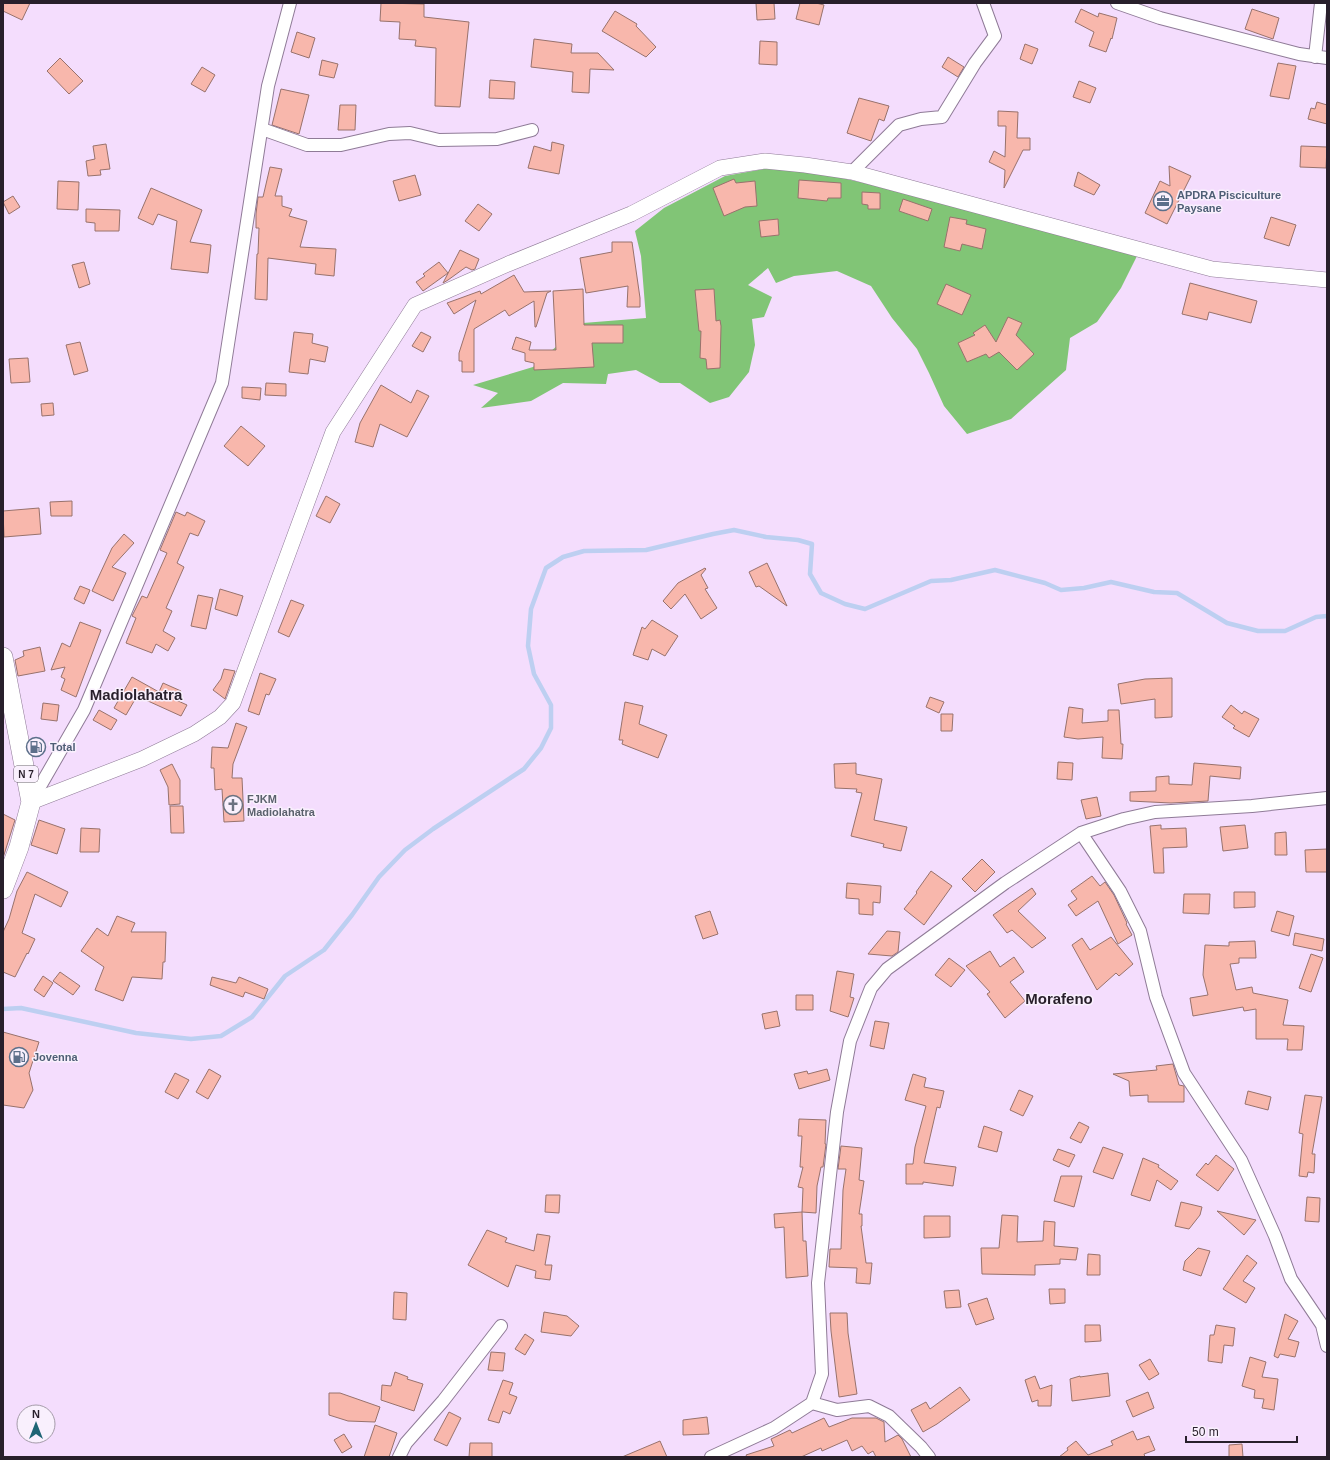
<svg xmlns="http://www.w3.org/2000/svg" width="1330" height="1460" font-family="Arial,sans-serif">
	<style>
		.forest { fill: #81c576 }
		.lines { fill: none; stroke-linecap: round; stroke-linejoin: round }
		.stream { stroke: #bdcff1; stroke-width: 4.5 }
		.building { fill: #f8b7ac; stroke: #98726c }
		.minor-casing { stroke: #8f7b97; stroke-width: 14 }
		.tertiary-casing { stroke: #8f7b97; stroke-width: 16 }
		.primary-casing { stroke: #8f7b97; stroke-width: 20 }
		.minor { stroke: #fff; stroke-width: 12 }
		.tertiary { stroke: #fff; stroke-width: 15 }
		.primary { stroke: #fff; stroke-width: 19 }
		.labels { text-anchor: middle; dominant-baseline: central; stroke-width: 3; stroke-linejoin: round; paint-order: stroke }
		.shield { fill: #f9f0fd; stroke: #675e6a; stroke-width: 1 }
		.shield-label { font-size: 10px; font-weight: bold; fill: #281f2b }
		.service-label { font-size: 11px; font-weight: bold; fill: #4e5e75; stroke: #f9f0fd; text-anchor: start }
		.worship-label { font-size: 11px; font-weight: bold; fill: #5b616d; stroke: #f9f0fd; text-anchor: start }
		.district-label { font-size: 15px; font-weight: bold; fill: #281f2b; stroke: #f9f0fd }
	</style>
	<rect width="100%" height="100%" fill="#f4ddfd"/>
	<path class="forest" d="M764,169L807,170L864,183L1137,256L1121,288L1097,322L1070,338L1066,370L1011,419L967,434L944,406L929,373L917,349L892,318L871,286L837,271L794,276L776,283L768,268L748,285L772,297L764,317L752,319L755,345L749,372L729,397L710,403L680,383H660L636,370L608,374L606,384L563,383L531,401L481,408L498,393L473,385L533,367L583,323L646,318L641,256L635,231L664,208L725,176Z"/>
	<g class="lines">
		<path class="stream" d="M3,1009L21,1008L136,1033L191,1039L221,1036L252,1017L285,976L324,950L352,915L379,877L405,850L433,829L524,769L541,748L551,728V705L534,674L528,646L531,609L546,568L563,557L584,551L646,550L713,534L734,530L766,537L798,540L812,544L810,574L821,593L845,604L865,609L931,581L951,580L995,570L1045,583L1061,590L1084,588L1111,582L1154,592L1177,593L1227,623L1258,631H1285L1316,617L1327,616"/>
	</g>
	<path class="building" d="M3,3H30L22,20L3,11Z
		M381,3L424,4V17L469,22L460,107L435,106L436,48L415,46L416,40L399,39L400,22L380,21Z
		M756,3H774L775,19L757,20Z
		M800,3H816L824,5L819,25L796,19Z
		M1081,9L1098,17L1099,13L1117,18L1112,39L1111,38L1106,52L1089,46L1094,32L1075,22Z
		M1252,9L1279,18L1273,39L1245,29Z
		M615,11L637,24L636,26L656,47L646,57L602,31Z
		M297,32L315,38L309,58L291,52Z
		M534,39L572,44L571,53H598L614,70L590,69L589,93L572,92L573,72L531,67Z
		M760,41L777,42V65L759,64Z
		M1025,44L1038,49L1032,64L1020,59Z
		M948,57L964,67L958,77L942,67Z
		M60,58L83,81L69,94L47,71Z
		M322,60L338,64L334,78L319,75Z
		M1278,63L1296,66L1289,99L1270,96Z
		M202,67L215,75L205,92L191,84Z
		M490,80L515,82L514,99L489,98Z
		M1079,81L1096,88L1090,103L1073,97Z
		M281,89L309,95L299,134L272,125Z
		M859,98L889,106L884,121L879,119L871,141L847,133Z
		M1317,102L1327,105V124L1308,119L1311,108L1315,109Z
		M340,105H356L355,130H338Z
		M998,111L1018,112L1017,138H1030V150H1023L1004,188L1005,170L989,162L994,151L1005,157L1006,126H998Z
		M552,142L564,145L559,174L528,168L534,146L551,151Z
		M106,144L110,169L100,170L101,175L88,176L86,161L95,159L93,146Z
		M1301,146L1327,147L1326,168L1300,167Z
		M1169,166L1191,176L1167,224L1145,213L1160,181L1170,186Z
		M270,167L282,169L275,196H282V206L292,209L289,216L307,221L300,247L336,249L334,276L315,274L316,264L268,258L267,300L255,299L257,254H258L259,228H256V214L258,197H263Z
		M1078,172L1100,185L1094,195L1074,186Z
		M415,175L421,195L399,201L393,181Z
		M734,179L736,183L755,181L757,206L745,207L724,216L713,188Z
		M799,180L841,183V198H828L827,201L798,198Z
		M58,181L79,182L78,210L57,209Z
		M151,188L202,210L190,242L211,245L208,273L171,269L177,221L158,214L153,225L138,218Z
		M862,192L880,193V209H868V205L862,204Z
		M13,196L20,207L9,214L3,202Z
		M903,199L932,209L928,221L899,211Z
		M478,204L492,214L479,231L465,221Z
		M86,209L120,210L119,231H95V223L86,222Z
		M950,217L967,220L966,224L986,229L982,249L962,244L960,251L944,247Z
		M1271,217L1296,225L1289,246L1264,238Z
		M778,219L779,235L761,237L759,221Z
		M612,242H632L640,298V307H627L628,286L586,293L580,258L612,252Z
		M460,250L479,259L475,269L472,270L466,267L448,280L443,283Z
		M84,262L90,284L79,288L72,265Z
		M439,262L448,273L423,291L416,282L425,276L423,274Z
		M514,275L524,292L551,291L547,293L536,327H535L534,301L509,316L505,310L474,329V372H462V361H459V353L476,300L454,314L447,303L480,291L481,294Z
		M1190,283L1257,301L1251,323L1209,312L1207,320L1182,314Z
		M946,284L971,295L962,315L937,304Z
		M583,289L584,325H623V343H592L594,367L534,370V363L525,361V353L512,349L516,337L531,342L529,350H556L553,291Z
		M714,289L716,321L720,320L721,326L720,368L707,369L706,359L700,358L701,331H699L695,290Z
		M1008,317L1022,323L1016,335L1034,354L1017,370L999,352L989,358L986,354L967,362L958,343L975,335L973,333L985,325L996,342Z
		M294,332L313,334L312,343L328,347L325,362L310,359L308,374L289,372Z
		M421,332L431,337L423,352L412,346Z
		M80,342L88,371L74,375L66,345Z
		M28,358L30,382L11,383L9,359Z
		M266,383L286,384V396L265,395Z
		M381,385L411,403L417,390L429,396L407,437L380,424L373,447L355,442L360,423Z
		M242,387L261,388L260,400L242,398Z
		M53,403L54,415L42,416L41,404Z
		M241,426L265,446L248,466L224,446Z
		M326,496L340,504L330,523L316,516Z
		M72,501V516H51L50,502Z
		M39,508L41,534L4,537L3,511Z
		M176,512L185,516L187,512L205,521L198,536L190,533L177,563L184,567L166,608L172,611L163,631L175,638L168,651L156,644L152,653L126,643L136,618L132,616L142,596L147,598L167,553L160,550Z
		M124,534L134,543L112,567L126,573L113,601L92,591L112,548Z
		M767,563L787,606L759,586L756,587L749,572Z
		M705,568L706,569L701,575L708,588L705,589L717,608L701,619L685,594L671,609L663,601L678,583Z
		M80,586L90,590L84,604L74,599Z
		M220,589L243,596L237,616L215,609Z
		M198,595L213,598L206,629L191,626Z
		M291,600L304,605L289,637L278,632Z
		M652,620L678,636L665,656L652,649L648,660L633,655L642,627L645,629Z
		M80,622L101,630L76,697L61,690L65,679L61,677L65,667L51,670L62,643L70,647Z
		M40,647L45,671L18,676L15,660L24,656L23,651Z
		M224,669L235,671L225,699L213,690L221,679Z
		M260,673L276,679L269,695L266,694L259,715L248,711Z
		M132,677L159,692L163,683L181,691L176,700L187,705L181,716L137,696L126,715L114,708Z
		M1172,678V717L1155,718V699L1121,704L1118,684L1145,679Z
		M930,697L944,702L939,713L926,707Z
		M625,702L643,706L639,724L667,735L658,758L622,744L623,740H619Z
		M43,703L59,705L57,721L41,719Z
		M1231,705L1242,714L1244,711L1259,719L1249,737L1233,728L1235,726L1222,717Z
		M1069,707L1083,709L1082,723L1108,721V710H1119L1121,744H1123L1122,759L1102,758L1103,737L1078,739L1064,737Z
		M99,710L117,720L111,730L93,720Z
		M941,714H953L952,731H941Z
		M236,723L247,727L233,764L232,778H242L244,821L224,822L222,789L215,790L214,768H211L212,747L228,748Z
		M1058,762L1073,763L1072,780L1057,779Z
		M856,763V774L882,779L874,820L907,827L901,851L883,847L884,844L851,836L862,793L856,792L857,789L835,788L834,764Z
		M1194,763L1241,767L1240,779L1210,776L1208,801L1171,803L1130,801V792L1156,791V777L1169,776V784L1192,785Z
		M172,764L180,780V804L169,805L168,787L160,770Z
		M1097,797L1101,816L1086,819L1081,800Z
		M170,806H183L184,833H171Z
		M3,814L15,820L3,858Z
		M39,820L65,829L57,854L31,845Z
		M1161,825V829L1186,828L1187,847L1163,848L1164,873H1154L1150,826Z
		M1245,825L1248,848L1223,851L1220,827Z
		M81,828L100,829L99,852H80Z
		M1286,832L1287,855H1275V833Z
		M1327,849V872H1306L1305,850Z
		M982,859L995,872L975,892L962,879Z
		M931,871L952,886L924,925L904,909L917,893L916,892Z
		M27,872L68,892L61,907L35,894L22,933L35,939L28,954L27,953L15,977L3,972V932L9,919L17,891Z
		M1092,876L1100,886L1105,882L1114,895L1127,923L1126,924L1132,935L1118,944L1098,901L1076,916L1068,905L1077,899L1071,891Z
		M847,883L881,886L880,903L873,902V915L859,914V899L846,898Z
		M1032,888L1036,894L1018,911L1046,938L1032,948L1012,930L1007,933L993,915Z
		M1234,892H1255V907L1234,908Z
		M1184,894H1210L1209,914L1183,913Z
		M710,911L718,934L703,939L695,916Z
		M1277,911L1294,916L1289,936L1271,931Z
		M117,916L135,923L131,932H166L165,962H163L162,979L132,977L123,1001L95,990L104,967L81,951L97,928L108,936Z
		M887,931L900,932L898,952L892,956L868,954Z
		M1295,933L1324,939L1322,951L1293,945Z
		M1111,937L1133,964L1119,976L1116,973L1097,990L1072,945L1082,938L1090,950Z
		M1255,941L1256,958H1239V963L1230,964L1236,990L1252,987L1253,993L1288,1000L1283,1025L1304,1026L1302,1050H1287L1288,1039H1256V1009L1244,1011L1243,1007L1193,1016L1190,998L1208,995L1203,975L1205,945L1229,946V942Z
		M990,951L1000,967L1014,957L1024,972L1010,982L1025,1001L1005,1018L987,994L990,992L966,966Z
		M1311,954L1323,958L1311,992L1299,988Z
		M949,958L965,970L951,987L935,975Z
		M837,971L854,974L850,997L854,998L848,1017L830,1011Z
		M60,972L80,986L73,995L53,981Z
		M43,976L53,983L44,997L34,990Z
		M212,977L236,983L239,977L268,989L264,999L245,992L243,997L210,985Z
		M796,995H813V1010H796Z
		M777,1011L780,1026L765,1029L762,1014Z
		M875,1021L889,1023L884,1049L870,1046Z
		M3,1032L39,1042L29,1073L33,1090L24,1108L3,1105Z
		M1173,1064L1179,1085L1184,1086V1102H1148V1095L1130,1096L1129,1081L1113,1074L1157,1070L1156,1066Z
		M209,1069L221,1076L208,1099L196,1092Z
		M827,1069L830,1080L799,1089L794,1074L807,1071L808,1074Z
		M175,1073L189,1080L178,1099L165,1092Z
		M913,1074L926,1078L924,1087L944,1091L940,1108L937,1107L924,1163L956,1167L953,1186L923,1182V1184H906V1164H913L915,1147L926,1106L905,1100Z
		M1019,1090L1033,1096L1023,1116L1010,1110Z
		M1248,1091L1271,1097L1268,1110L1245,1104Z
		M1305,1095L1322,1097L1312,1154H1315L1314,1173L1308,1172L1307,1177L1299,1176L1303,1134L1299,1133Z
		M799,1119L826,1120L825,1144H826L823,1167H821L817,1186L816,1213L802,1212L803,1188L798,1187L803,1167H800L802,1136H798Z
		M1079,1122L1089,1127L1081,1143L1070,1138Z
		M984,1126L1002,1132L997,1152L978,1147Z
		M841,1146L862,1148L859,1180L864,1181L859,1214H862V1226H861L866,1263H872L870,1284L856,1283L857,1268L829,1267L830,1249H841L843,1190L846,1169H838Z
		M1103,1147L1123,1154L1113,1179L1093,1172Z
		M1058,1149L1075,1155L1069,1167L1053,1160Z
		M1216,1155L1234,1169L1218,1191L1196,1175L1206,1163L1208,1165Z
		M1143,1158L1159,1165L1158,1167L1178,1181L1171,1190L1157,1180L1150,1201L1131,1195Z
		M1061,1176H1082L1074,1207L1054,1201Z
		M546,1195H560L559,1213L545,1212Z
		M1307,1197L1320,1198L1319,1222L1305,1221Z
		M1181,1202L1202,1207L1200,1215L1189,1229L1175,1226Z
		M1217,1211L1256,1220L1244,1235Z
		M802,1212L803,1241H806L808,1276L786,1278L784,1227L775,1228L774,1214Z
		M1002,1215L1018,1216L1017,1242L1043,1241L1044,1221L1055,1222L1054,1246L1078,1248L1076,1260L1060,1259V1264L1035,1265V1275L982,1274L981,1248H999Z
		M924,1216H950V1237L924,1238Z
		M487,1230L507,1238L505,1242L534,1251L537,1234L550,1236L545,1265H552L550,1280L535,1278L536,1271L516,1265L508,1287L468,1265Z
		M1198,1248L1210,1251L1201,1276L1183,1270L1185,1261Z
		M1088,1254L1100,1255V1275H1087Z
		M1247,1255L1257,1263L1243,1281L1255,1288L1246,1303L1223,1289Z
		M1049,1289H1065V1303L1050,1304Z
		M959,1290L961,1307L946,1308L944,1291Z
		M394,1292L407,1293L406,1320L393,1319Z
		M987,1298L994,1319L976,1325L968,1304Z
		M544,1312L567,1316L579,1326L571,1336L541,1332Z
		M830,1313H847L848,1333L857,1394L839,1397L831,1331Z
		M1285,1314L1298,1321L1288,1339L1299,1342L1295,1357L1280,1354L1278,1358L1274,1356Z
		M1085,1325H1100L1101,1341L1085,1342Z
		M1216,1325L1235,1328L1233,1346L1224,1345L1222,1363L1208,1361L1210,1335H1214Z
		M525,1334L534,1340L525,1355L515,1349Z
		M491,1352L505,1353L503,1371L488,1370Z
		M1250,1357L1266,1362L1262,1377L1278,1379L1274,1410L1262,1408L1264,1399L1254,1398L1255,1390L1242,1386Z
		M1150,1359L1159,1374L1149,1380L1139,1365Z
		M395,1372L408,1377L407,1379L423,1384L414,1411L381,1400L382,1385L391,1386Z
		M1108,1373L1110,1396L1072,1401L1070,1379L1080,1376V1377Z
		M1035,1376L1040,1389L1052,1385L1051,1406H1038V1400L1032,1402L1025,1380Z
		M503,1380L513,1383L509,1394L517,1397L510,1414L503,1411L499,1423L488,1420Z
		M960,1387L970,1400L937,1424L923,1432L911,1410L926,1402L930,1409Z
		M1148,1392L1154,1408L1133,1417L1126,1401Z
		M329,1393H340L380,1407L375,1422L348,1421L329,1415Z
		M449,1412L461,1418L447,1446L434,1440Z
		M707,1417L709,1434L683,1435V1420Z
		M824,1418L829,1427L852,1418H876L884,1422L885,1442L898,1435L902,1439L911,1457H876L873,1451L868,1454L862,1446L852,1451L847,1440L822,1451L821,1448L801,1457H747L746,1455L774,1446L771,1439L790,1430L792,1433Z
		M375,1425L397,1433L389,1457H364Z
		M1133,1431L1137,1440L1149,1436L1155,1450L1144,1454L1145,1457H1059L1068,1450L1067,1448L1076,1441L1088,1455L1113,1445L1111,1441Z
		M344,1434L352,1447L342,1453L334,1440Z
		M660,1441L667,1457H622Z
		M470,1443H492V1457H469Z
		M1242,1444L1243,1457H1229V1445Z"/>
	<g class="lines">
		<g class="minor-casing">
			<path id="minor" d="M1117,3L1160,18L1299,54L1327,58
				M1315,57L1321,3
				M262,129L307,145H341L389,134L410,133L439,140L497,139L532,130
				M852,172L899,125L921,119L942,117L975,63L995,36L983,3
				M31,802L84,710L222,383L268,86L290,3
				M1081,833L1120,891L1140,931L1156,997L1184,1073L1241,1160L1275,1236L1291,1279L1322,1325L1327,1346
				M812,1403L837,1410L869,1406L889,1416L921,1447L929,1457
				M399,1457L406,1443L443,1401L501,1326
				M711,1457L774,1428L812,1403L822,1374L818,1283L837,1112L850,1041L871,988L887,969L1005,883L1081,833L1124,819L1155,812L1252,806L1327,798"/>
		</g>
		<g class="tertiary-casing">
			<path id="tertiary" d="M31,802L142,759L194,734L220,717L233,703L333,432L415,305L508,264L631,214L720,168L765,161L805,165L852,172L1212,269L1327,280"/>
		</g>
		<g class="primary-casing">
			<path id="primary" d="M3,657L31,802L19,847L3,889"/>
		</g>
		<use href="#minor" class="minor"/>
		<use href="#tertiary" class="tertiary"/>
		<use href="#primary" class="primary"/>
	</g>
	<defs>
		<g id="office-ring" transform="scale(1)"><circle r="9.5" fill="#f9f0fd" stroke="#5c6f8a" stroke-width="1.5"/><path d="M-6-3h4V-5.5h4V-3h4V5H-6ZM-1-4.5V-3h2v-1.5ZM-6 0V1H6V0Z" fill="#5c6f8a"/></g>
		<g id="fuel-ring" transform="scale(1)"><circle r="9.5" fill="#f9f0fd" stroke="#5c6f8a" stroke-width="1.5"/><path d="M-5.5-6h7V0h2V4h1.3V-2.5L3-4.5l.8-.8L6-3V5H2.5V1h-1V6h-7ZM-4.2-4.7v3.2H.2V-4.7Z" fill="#5c6f8a"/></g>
		<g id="church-ring" transform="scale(1)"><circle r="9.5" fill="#f9f0fd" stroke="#6b7280" stroke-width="1.5"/><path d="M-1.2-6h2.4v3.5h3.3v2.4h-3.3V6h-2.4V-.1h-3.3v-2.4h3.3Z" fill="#6b7280"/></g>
	</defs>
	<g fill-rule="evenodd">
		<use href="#office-ring" x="1163" y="201"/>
		<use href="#fuel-ring" x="36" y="747"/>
		<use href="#church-ring" x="233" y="805"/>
		<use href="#fuel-ring" x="19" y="1057"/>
	</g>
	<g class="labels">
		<rect class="shield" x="14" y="766" width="24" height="16" rx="3"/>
		<g class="shield-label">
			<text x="26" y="774">N 7</text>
		</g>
		<g class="service-label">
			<text x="1177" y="195">APDRA Pisciculture<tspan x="1177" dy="13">Paysane</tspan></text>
			<text x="50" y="747">Total</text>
			<text x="33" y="1057">Jovenna</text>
		</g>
		<g class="worship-label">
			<text x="247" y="799">FJKM<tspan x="247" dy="13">Madiolahatra</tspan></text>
		</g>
		<g class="district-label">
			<text x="136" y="694">Madiolahatra</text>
			<text x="1059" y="998">Morafeno</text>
		</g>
	</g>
	<rect width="1330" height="1460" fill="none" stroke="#281f2b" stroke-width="8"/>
	<g transform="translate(36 1424)"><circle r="19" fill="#f9f0fd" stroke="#a59ca9"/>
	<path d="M0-3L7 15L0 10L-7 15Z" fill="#1f6575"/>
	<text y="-6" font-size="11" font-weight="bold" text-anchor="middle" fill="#281f2b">N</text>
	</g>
	<path d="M1186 1436v6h111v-6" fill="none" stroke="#281f2b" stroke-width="2"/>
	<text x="1192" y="1436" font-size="12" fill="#281f2b" stroke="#f9f0fd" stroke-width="3" paint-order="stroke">50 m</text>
</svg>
